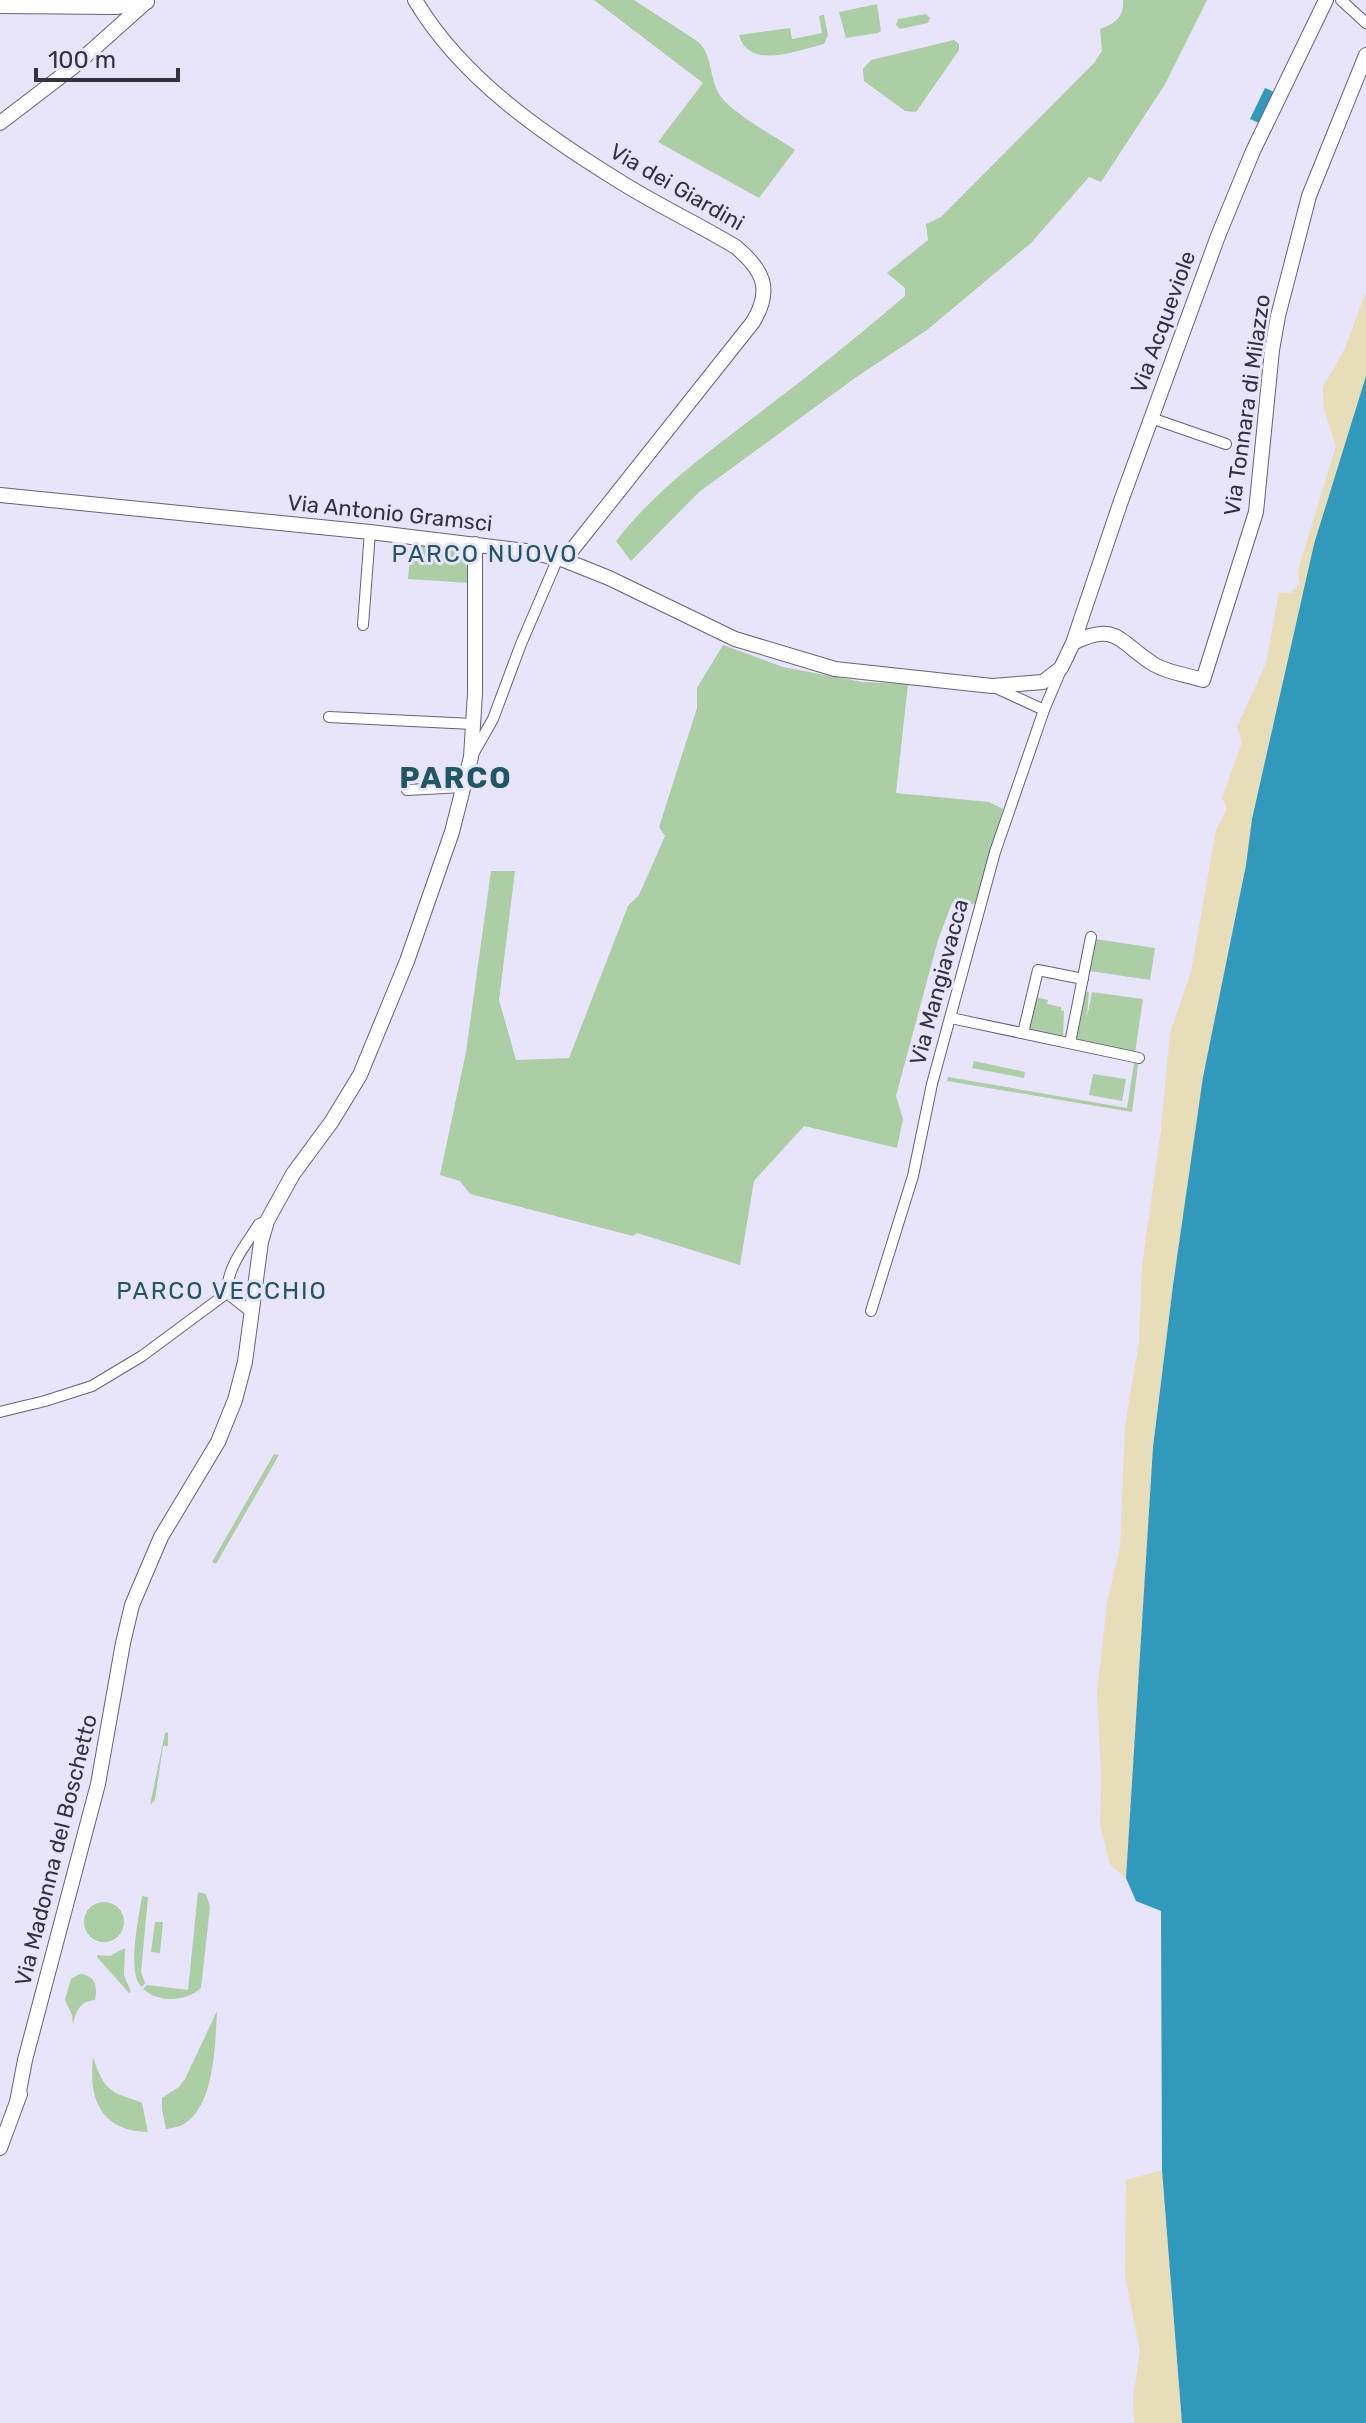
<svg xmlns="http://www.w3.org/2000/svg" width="1366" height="2423" font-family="Rubik,sans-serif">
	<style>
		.green { fill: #accea5 }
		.sand { fill: #e7deb9 }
		.water { fill: #319abc }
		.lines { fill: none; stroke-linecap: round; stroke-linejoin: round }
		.street-casing { stroke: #66607f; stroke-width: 12 }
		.secondary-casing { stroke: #66607f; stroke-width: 16 }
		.street { stroke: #fff; stroke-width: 10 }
		.secondary { stroke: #fff; stroke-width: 14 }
		.labels { text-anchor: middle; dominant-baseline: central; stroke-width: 6; stroke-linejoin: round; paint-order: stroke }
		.street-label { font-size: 22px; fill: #343240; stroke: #e8e4fa }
		.neighbourhood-label { font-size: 24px; letter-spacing: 2px; fill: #215764; stroke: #e8e4fa }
		.district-label { font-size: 30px; font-weight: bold; letter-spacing: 2px; fill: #215764; stroke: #e8e4fa }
	</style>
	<rect width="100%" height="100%" fill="#e8e4fa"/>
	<path class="green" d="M594,0H634L697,41C714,54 708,81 722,98C733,113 777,138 795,150L759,198L658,142L703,83Z
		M1123,0H1207L1164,86L1101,182L1089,177L1031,243L927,330L855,378L699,492L631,561L616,541C656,489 710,451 762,411C811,374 858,336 905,296V288L887,273L928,240L926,224L941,217L1094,63L1102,51L1100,29C1115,23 1124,18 1123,0Z
		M877,4L881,31L878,33L846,38L839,12Z
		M926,14L930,18L928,23L900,29L896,25L898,19Z
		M824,15L828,35L824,44C798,50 749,71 739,35L790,28L792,39L822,33L819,16Z
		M954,40L959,44V50L916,112L905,111L864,81L863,69L871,60Z
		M411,544L454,548L465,559L470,583L408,579Z
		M723,645L783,667L862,682L908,684L896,793L989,802L1003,809L975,904L952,903L938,940L896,1096L903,1119L897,1148L804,1126L754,1181L740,1265L637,1233L633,1236L470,1194L460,1181L440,1175L466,1052L491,871H515L499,1000L516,1060L569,1058L628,906L639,895L665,836L659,827L697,708V688Z
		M1095,939L1155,948L1150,980L1090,971Z
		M1083,991L1089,992L1087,1018L1092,992L1143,999L1135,1053L1074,1042Z
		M1036,997L1048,1000L1047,1004L1061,1007V1010L1064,1011L1063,1038L1028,1031Z
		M1135,1057L1139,1058L1132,1112L947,1081L948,1077L1127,1108Z
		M974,1061L1025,1072L1024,1078L972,1068Z
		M1093,1074L1126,1079L1122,1101L1089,1095Z
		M274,1454L279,1455L216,1564L212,1562Z
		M168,1732V1746H163L155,1800L150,1805L165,1733Z
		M198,1892L206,1894L210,1907L201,1988C185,2002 159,2003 143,1989L147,1985L188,1990Z
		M142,1896L148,1897L141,1972L145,1983L142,1987C126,1974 139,1917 142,1896Z
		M84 1922a20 20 0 1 1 40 0a20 20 0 1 1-40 0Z
		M155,1922H163L160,1953L151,1952Z
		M125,1948L124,1975L131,1992L129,1993L97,1957V1955L110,1956Z
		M80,1974C95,1975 98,1986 95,2000C80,2001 76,2011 73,2025L72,2015L65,2000L71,1979Z
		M217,2011C215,2044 215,2105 184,2124C179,2127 172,2128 166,2129L162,2109V2098L179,2087L185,2079Z
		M93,2057C98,2072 103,2087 118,2094C126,2098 135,2099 142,2103L148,2132C101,2131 88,2099 93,2057Z"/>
	<path class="sand" d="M1366,292V376L1314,544L1252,819L1246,865L1203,1077L1173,1285L1153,1447L1126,1878L1110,1865L1100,1825L1101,1773L1097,1692L1107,1603L1120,1546L1125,1425L1139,1342L1142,1266L1161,1129L1170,1033L1191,972L1216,830L1227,809L1222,798L1242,742L1237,727L1266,663L1279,592L1290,593L1300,584L1298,570L1336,446L1324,409L1323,387L1344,350Z
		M1162,2170L1182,2423H1134L1133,2398L1140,2352L1125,2276L1126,2180Z"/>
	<path class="water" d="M1265,88L1274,92L1259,123L1250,119Z
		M1366,376V2423H1182L1162,2170L1161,1911L1136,1901L1126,1878L1153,1447L1173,1285L1203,1077L1246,865L1252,819L1314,544Z"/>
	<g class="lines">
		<g class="street-casing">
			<path id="street" d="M1341,0L1366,23
				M1151,418L1226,444
				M363,625L370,532
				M994,687L1044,710
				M329,717L473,724
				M472,756L493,719L521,644L558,558
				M407,790L463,787
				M951,1018L1139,1058
				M1023,1033L1038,970L1083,979
				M1070,1043L1091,937
				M227,1293L251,1312
				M871,1311L913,1176L932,1084L995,852L1044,710L1061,670
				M0,1412L45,1401L92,1386L142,1356L227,1293C227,1266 246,1245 259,1224L267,1221"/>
		</g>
		<g class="secondary-casing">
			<path id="secondary" d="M415,0C461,78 543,134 619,181C657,205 698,224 736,247C763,270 773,289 753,322L564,560
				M0,6L116,7L147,2
				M0,123L72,68L145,3
				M0,495L370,532L526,551L564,560L609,578L735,639L835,669L992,686L1043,682L1061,668L1073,643L1121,501L1218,236L1253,151L1326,0
				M1073,643C1117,620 1120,644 1155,665C1169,673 1188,675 1203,680L1256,512L1272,350L1278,316L1309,196L1366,55
				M17,2102L25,2060L98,1784L123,1643L132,1605L161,1537L218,1442L235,1400L245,1362L261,1242L267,1221L293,1174L332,1121L360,1075L407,961L452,832L471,757L475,693V544
				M0,2148L20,2094"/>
		</g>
		<use href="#street" class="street"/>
		<use href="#secondary" class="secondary"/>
	</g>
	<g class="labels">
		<g class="street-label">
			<text transform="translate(677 187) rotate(30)">Via dei Giardini</text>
			<text transform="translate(1163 322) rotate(-70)">Via Acqueviole</text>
			<text transform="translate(1247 405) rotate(-82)">Via Tonnara di Milazzo</text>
			<text transform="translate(390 513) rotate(6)">Via Antonio Gramsci</text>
			<text transform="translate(939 982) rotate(-75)">Via Mangiavacca</text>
			<text transform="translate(56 1850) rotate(-76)">Via Madonna del Boschetto</text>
		</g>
		<g class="neighbourhood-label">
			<text x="485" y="554">PARCO NUOVO</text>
			<text x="222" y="1291">PARCO VECCHIO</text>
		</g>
		<g class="district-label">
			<text x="456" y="778">PARCO</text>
		</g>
	</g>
	<path d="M36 68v12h142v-12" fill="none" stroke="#343240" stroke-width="4"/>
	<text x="48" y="68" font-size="24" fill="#343240" stroke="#e8e4fa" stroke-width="6" paint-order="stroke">100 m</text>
</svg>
